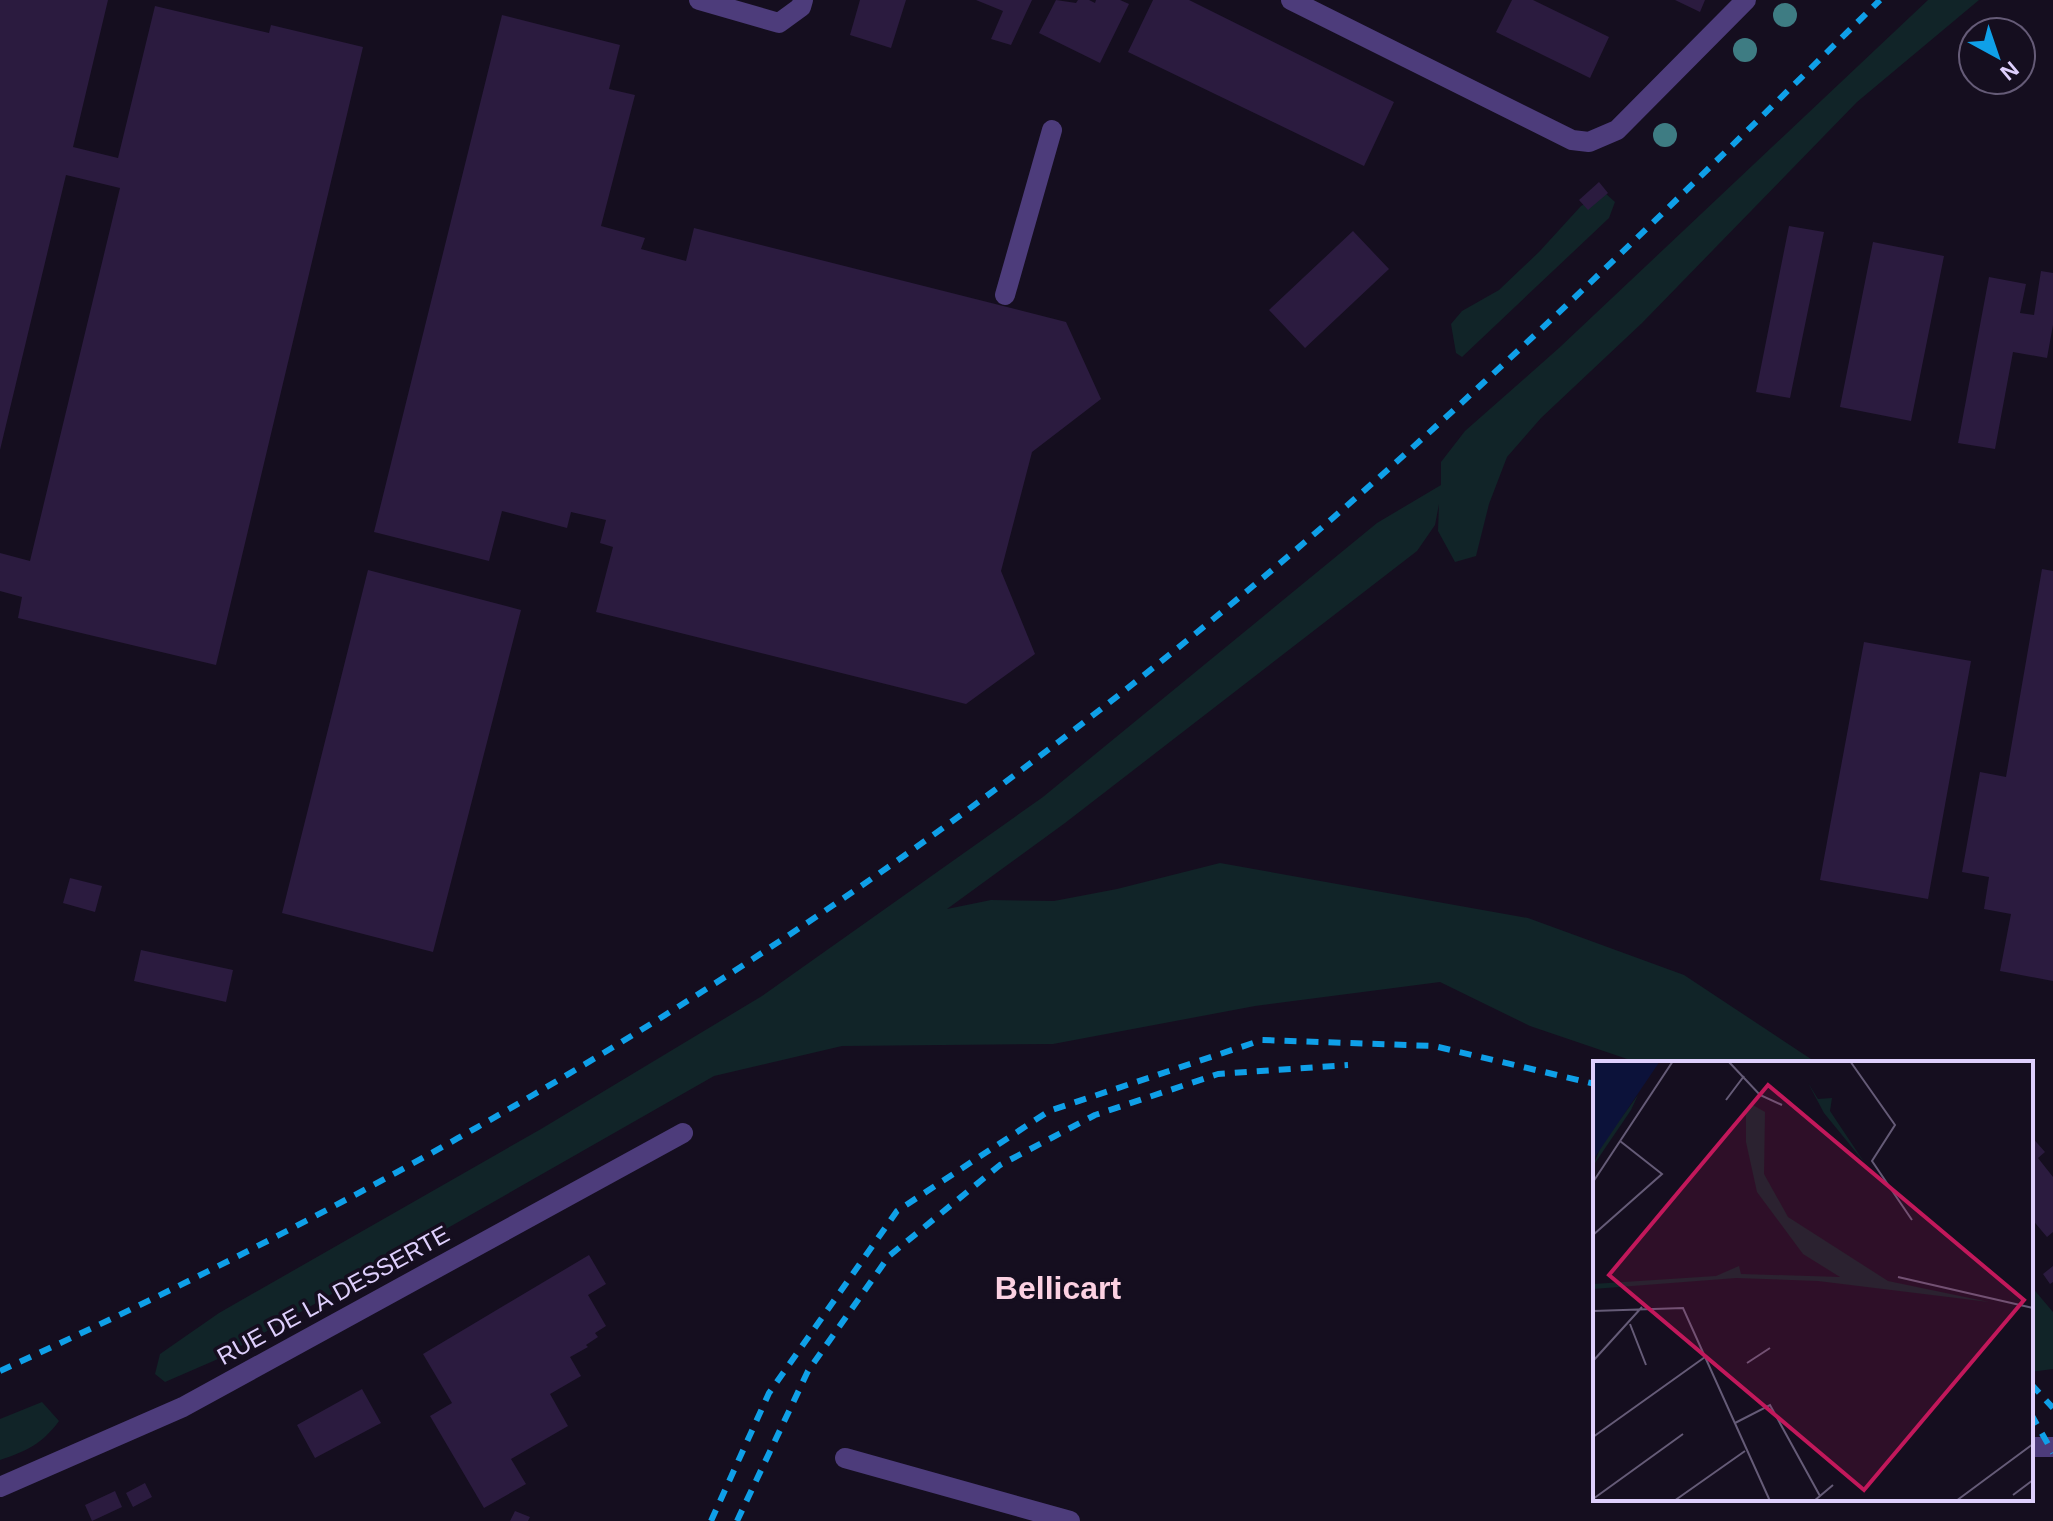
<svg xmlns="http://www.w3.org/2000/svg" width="2053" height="1521" font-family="Arial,sans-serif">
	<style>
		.green { fill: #112428 }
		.building { fill: #2b1b3f }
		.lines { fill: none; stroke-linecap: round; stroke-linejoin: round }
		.minor { stroke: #4d3c7b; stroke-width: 20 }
		.rail { stroke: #0fa0e8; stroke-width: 6; stroke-dasharray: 12 10; stroke-linecap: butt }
		.tree { fill: #3e7c83 }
		.labels { text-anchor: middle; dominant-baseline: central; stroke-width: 7; stroke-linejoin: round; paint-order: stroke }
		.street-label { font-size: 24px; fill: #decffc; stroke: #150e1f }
		.district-label { font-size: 32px; font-weight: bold; fill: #fcd1e2; stroke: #150e1f }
		.inset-road { fill: none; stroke: #655b77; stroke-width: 2 }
		.view { fill: #c2185b; fill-opacity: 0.15; stroke: #c2185b; stroke-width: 4 }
		.inset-edge { fill: none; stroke: #decffc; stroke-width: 4 }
	</style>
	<rect width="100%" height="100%" fill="#150e1f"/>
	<path class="green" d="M1928,0H1979L1857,102L1642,323L1541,418L1507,457L1489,504L1476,556L1455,562L1438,531L1439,504L1435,525L1417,551L1065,823L947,909L991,900L1054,901L1117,889L1220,863L1528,918L1684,975L1817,1063H1639L1530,1026L1440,982L1255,1006L1053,1044L842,1046L714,1076L218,1359L165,1382L155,1374L160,1354L219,1313L541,1129L762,996L1043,797L1377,523L1441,485V462L1465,431L1559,348Z
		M1605,193L1615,202L1609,218L1462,357L1456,353L1451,324L1462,311L1499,290L1539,252L1581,206Z
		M2031,1286L2053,1312V1369L2031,1372Z
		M42,1402L59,1421C42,1444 27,1451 0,1460V1419Z"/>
	<path class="building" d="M0,0H108L73,147L118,158L155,6L269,33L271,25L363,47L216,665L18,618L22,597L0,591V553L30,561L120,188L66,175L0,450Z
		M860,0H906L891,48L850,35Z
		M976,0H1032L1011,45L991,39L1003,11Z
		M1056,0L1076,3L1078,0H1089L1095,3L1096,0H1120L1129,4L1100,63L1039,33Z
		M1153,0H1189L1394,102L1364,166L1128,52Z
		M1512,0H1533L1609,37L1590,78L1496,32Z
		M1675,0H1705L1700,12Z
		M502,15L620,45L609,89L635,95L601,226L645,238L641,249L686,261L694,228L1066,322L1101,399L1032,452L1001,571L1035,654L966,704L596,612L613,547L600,543L606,520L571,512L567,528L502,511L489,561L374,532Z
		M1599,182L1608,193L1588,210L1579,200Z
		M1789,226L1824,232L1790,398L1756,392Z
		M1353,231L1389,269L1305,348L1269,310Z
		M1873,242L1944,256L1911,421L1840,407Z
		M2041,271L2053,273V325L2047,358L2013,352L1995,449L1958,443L1989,277L2026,284L2020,313L2034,315Z
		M2042,569L2053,571V981L2000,971L2011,914L1984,909L1989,877L1962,872L1980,772L2006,777Z
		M368,570L521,610L433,952L282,913Z
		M1864,642L1971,661L1928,899L1820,880Z
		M70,878L102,886L95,912L63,903Z
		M141,950L233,970L226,1002L134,981Z
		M2031,1136L2045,1152L2038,1158L2053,1177V1232L2047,1237L2031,1218Z
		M589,1255L606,1284L588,1295L606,1326L595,1333L598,1337L586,1345L588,1347L570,1357L581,1376L550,1394L568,1426L511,1459L526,1484L484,1508L430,1416L452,1403L423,1354Z
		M2053,1266V1282L2050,1284L2043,1274Z
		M362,1389L381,1423L315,1458L297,1425Z
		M145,1483L152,1497L133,1507L126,1493Z
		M115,1491L122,1507L92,1521L85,1505Z
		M515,1511L530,1517L528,1521H510Z"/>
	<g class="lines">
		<path class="minor" d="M699,0L779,23L801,7L803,0
			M1291,0L1572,140L1589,142L1617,130L1746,0
			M1005,295L1052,130
			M2031,1447H2053
			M845,1458L1070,1521
			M0,1487L183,1407L683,1133"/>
		<path class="rail" d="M0,1371C332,1219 651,1040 947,825C1133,690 1313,541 1482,384C1618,259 1749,129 1880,0
			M2031,1384L2053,1408
			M2031,1414L2053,1453
			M711,1521L769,1393L897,1211L1049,1111L1262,1040L1434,1046L1595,1084
			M737,1521L808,1371L889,1256L1000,1165L1095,1115L1218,1074L1348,1065"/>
	</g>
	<g class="tree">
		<circle cx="1785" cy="15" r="12"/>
		<circle cx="1745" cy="50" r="12"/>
		<circle cx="1665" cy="135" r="12"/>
	</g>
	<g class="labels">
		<g class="street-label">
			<text transform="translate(333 1295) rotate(-29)">RUE DE LA DESSERTE</text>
		</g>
		<g class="district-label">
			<text x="1058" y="1288">Bellicart</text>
		</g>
	</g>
	<g transform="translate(1593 1061)">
		<rect width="440" height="440" fill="#150e1f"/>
		<path d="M215,22L225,38L239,37L237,50L271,101L231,52ZM45,34L38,49L0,105L9,83ZM158,43L172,51L171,113L195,156L295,220L396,241L225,220L143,217L0,228V223L123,215L146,205L148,213L247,216L210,193L164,131L153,81V48Z" fill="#112428"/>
		<path d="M0,0H67L0,99Z" fill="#0c123a"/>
		<path class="inset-road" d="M135,0L167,34L189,44M257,0L302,64L279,100L319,159M133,39L151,15M0,121L80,0M0,174L69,113L27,80M305,216L440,247M0,250L90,247L177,440M37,263L53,304M0,300L49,246M154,302L177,287M142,362L177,344L227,435M0,376L112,296M420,434L440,419M0,438L90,373M81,440L152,390M221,440L240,424M363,440L440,383"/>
		<path class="view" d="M175,24L431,239L271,429L16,214Z"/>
		<rect width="440" height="440" class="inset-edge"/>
	</g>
	<g transform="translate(1997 56) rotate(140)"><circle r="38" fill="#150e1f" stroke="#655b77" stroke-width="2"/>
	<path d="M0-6L14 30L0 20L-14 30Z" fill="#0fa0e8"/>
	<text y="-12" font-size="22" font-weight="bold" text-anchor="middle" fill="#decffc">N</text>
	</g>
</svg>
